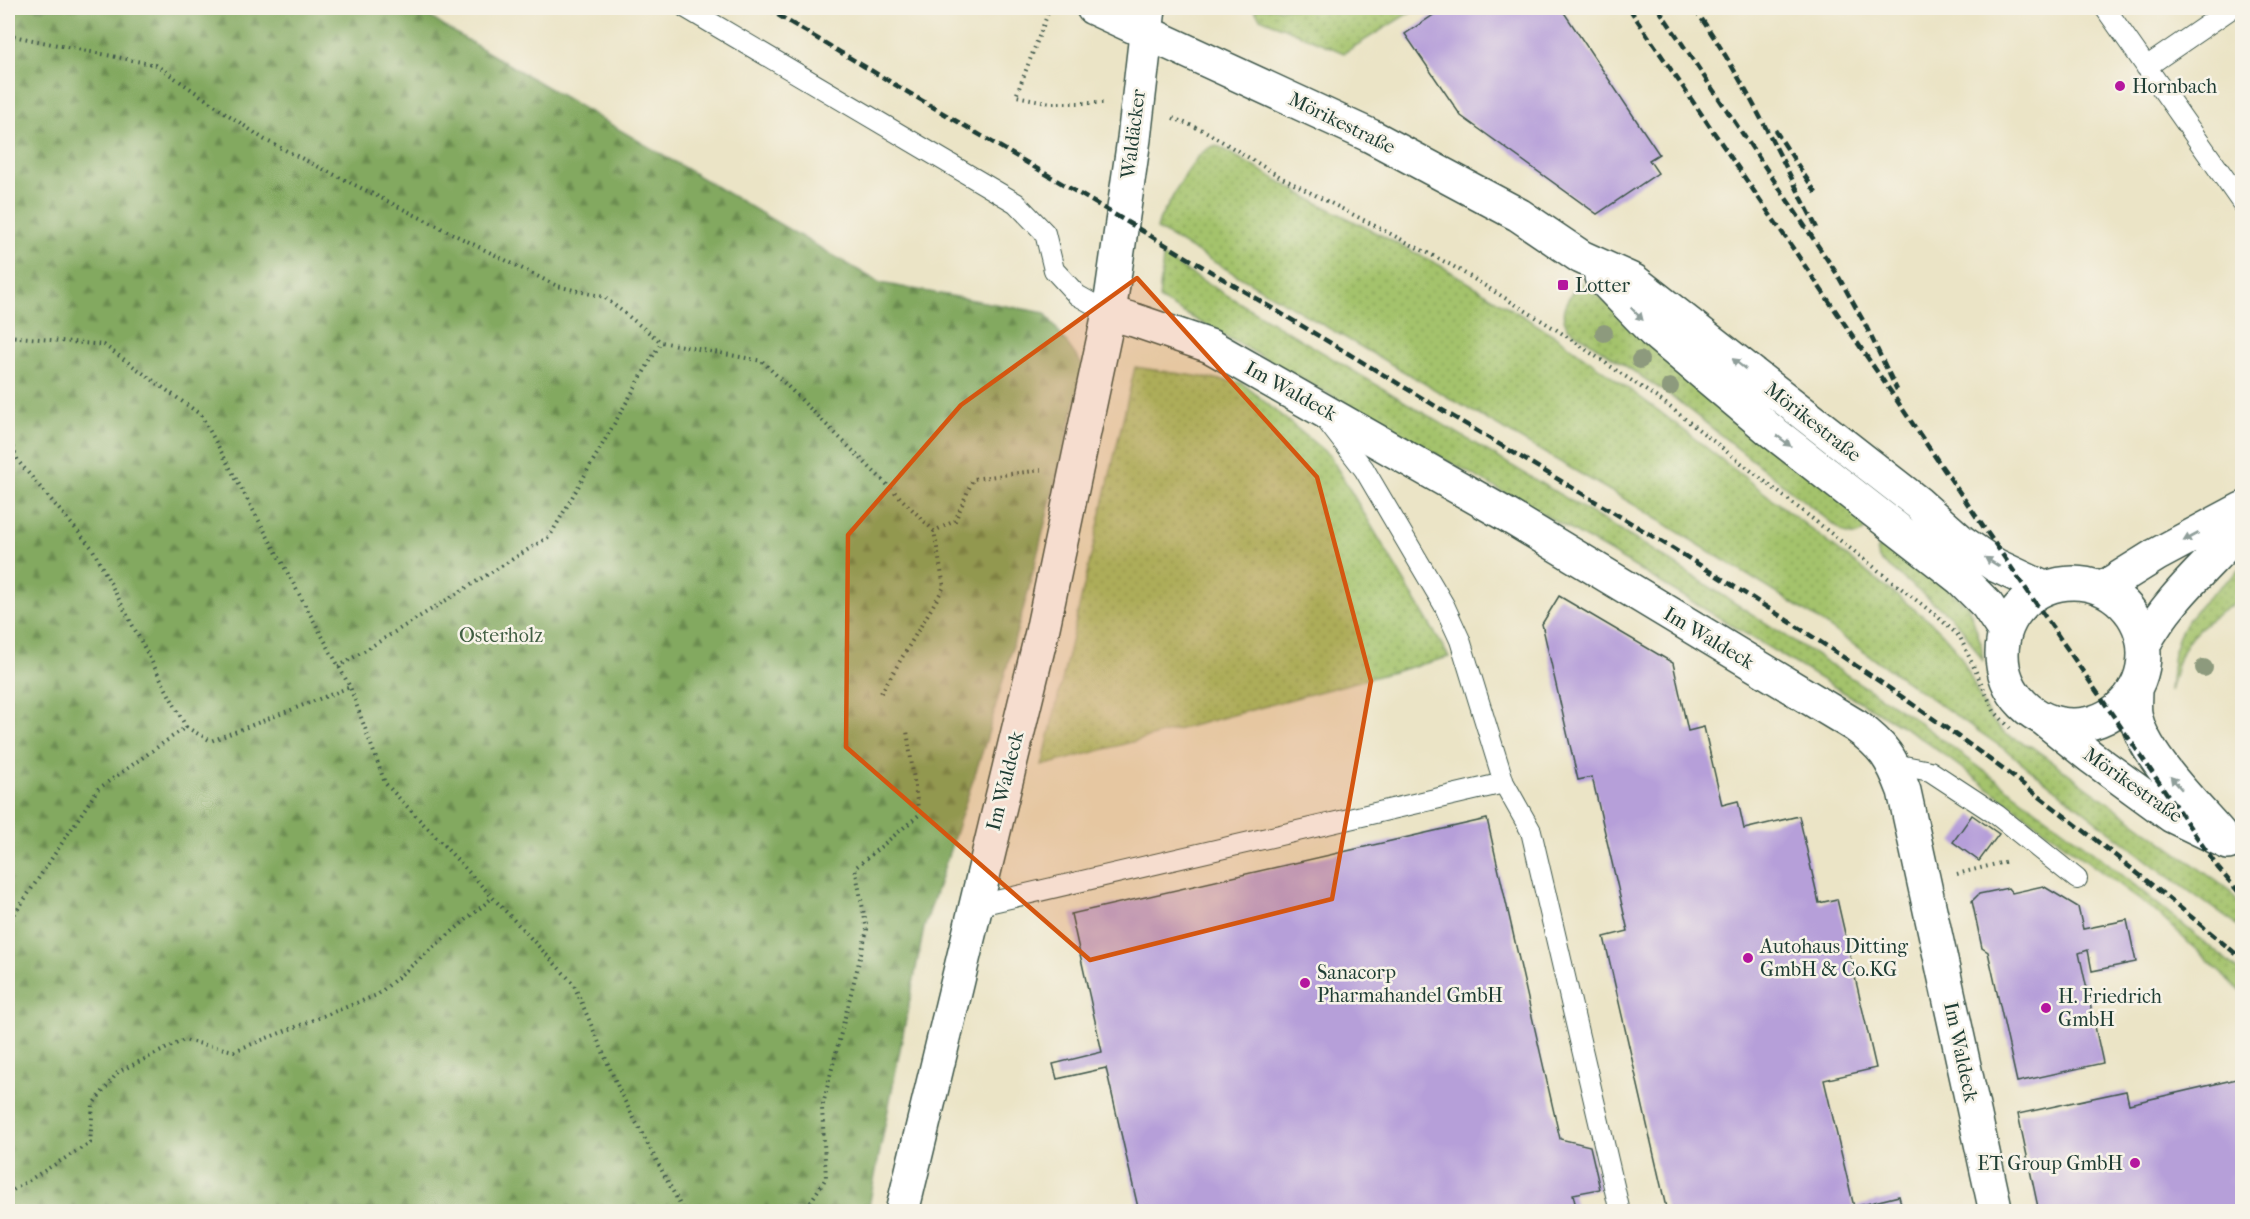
<svg xmlns="http://www.w3.org/2000/svg" width="2250" height="1219" font-family="'IM FELL French Canon',serif">
	<style>
		.grass { fill: url(#grass-dots); stroke: #628050; stroke-width: 1.5 }
		.forest { fill: url(#forest-firs); stroke: #51734a; stroke-width: 1.5 }
		.building { fill: #b69fd9 }
		.lines { fill: none; stroke-linecap: round; stroke-linejoin: round }
		.service-casing { stroke: #3e564a; stroke-width: 22 }
		.minor-casing { stroke: #3e564a; stroke-width: 36 }
		.tertiary-casing { stroke: #3e564a; stroke-width: 36 }
		.path { stroke: #3e564a; stroke-width: 4; stroke-dasharray: 1.5 4.5; stroke-linecap: butt }
		.service { stroke: #fff; stroke-width: 20 }
		.minor { stroke: #fff; stroke-width: 33 }
		.tertiary { stroke: #fff; stroke-width: 33 }
		.rail { stroke: #1f3d34; stroke-width: 4.5; stroke-dasharray: 9 4.5; stroke-linecap: butt }
		.tree { fill: #8d9a7d }
		.oneway { fill: #8f9e9a }
		.marked { fill: #d45610; fill-opacity: 0.2; stroke: #d45610; stroke-width: 4.5; stroke-linejoin: round }
		.poi-dot { fill: #b5179e; stroke: #f7f3e8; stroke-width: 2 }
		.labels { text-anchor: middle; dominant-baseline: central; stroke-width: 5; stroke-linejoin: round; paint-order: stroke }
		.poi-label { font-size: 20px; fill: #1f3d34; stroke: #f7f3e8; text-anchor: start }
		.street-label { font-size: 20px; fill: #1f3d34; stroke: #f7f3e8 }
		.park-label { font-size: 20px; fill: #405e42; stroke: #f7f3e8 }
	</style>
	<defs>
		<pattern id="grass-dots" width="8" height="8" patternUnits="userSpaceOnUse" patternTransform="scale(1.5)"><rect width="8" height="8" fill="#a4c36c"/><path d="M2 2h.1M6 6h.1" fill="none" stroke="#85a05a" stroke-width="1.8" stroke-linecap="round"/></pattern>
		<pattern id="forest-firs" width="22" height="20" patternUnits="userSpaceOnUse" patternTransform="scale(1.5)"><rect width="22" height="20" fill="#83a960"/><path d="M5 1l3.5 6h-7zM16 11l3.5 6h-7z" fill="#6b8b50"/></pattern>
	</defs>
	<rect width="100%" height="100%" fill="#f7f3e8"/>
	<filter id="ink" filterUnits="userSpaceOnUse"><feTurbulence type="fractalNoise" baseFrequency=".0167" numOctaves="2"/><feDisplacementMap in="SourceGraphic" scale="12" xChannelSelector="R" yChannelSelector="G"/><feConvolveMatrix kernelMatrix="1 2 1 2 8 2 1 2 1" color-interpolation-filters="sRGB"/></filter>
	<filter id="wash" filterUnits="userSpaceOnUse"><feTurbulence type="fractalNoise" baseFrequency=".008" numOctaves="4" result="noise"/><feDisplacementMap in="SourceGraphic" scale="24" xChannelSelector="R" yChannelSelector="G"/><feGaussianBlur stdDeviation="1.35" result="paint"/><feColorMatrix in="noise" values="0 0 0 0 0 0 0 0 0 0 0 0 0 0 0 0 0 1.4 0 .05"/><feComposite in="paint" operator="in"/></filter>
	<g filter="url(#wash)">
		<rect width="100%" height="100%" fill="#ebe4c6"/>
		<path class="grass" d="M1253,8H1417L1344,53L1260,18Z
			M1214,146L1220,147L1312,200L1443,267L1557,337L1659,411L1932,623C1944,634 1954,645 1962,659C1976,684 1981,712 2003,732C2012,739 2022,742 2032,747L2230,891L2242,907V929L2153,865L2007,751L1802,609L1638,507L1157,229L1160,218C1174,199 1191,152 1214,146Z
			M1163,257L1646,546L1909,715L2104,860L2242,973V993L2157,913L1917,735L1821,679L1605,549L1159,299Z
			M1580,281L1871,522C1862,534 1858,539 1843,532L1674,398L1568,328C1556,309 1570,297 1580,281Z
			M1135,367L1242,383L1330,456L1449,657L1042,766Z
			M1889,537L1968,606L1981,643L1983,661L1964,631L1950,616L1879,559L1877,550Z
			M2242,568V598C2225,610 2203,622 2190,638C2178,653 2175,674 2170,691C2172,673 2172,653 2179,636C2192,607 2219,588 2242,568Z"/>
		<path class="forest" d="M8,8H417L445,27L880,283L1045,313L1084,367L1028,592L986,741L924,928L868,1211H8Z"/>
		<g id="blocks">
			<path class="building" d="M1444,8H1561L1659,154L1649,160L1658,173L1597,214L1461,116L1405,34Z
				M1559,596L1673,663L1688,731L1704,727L1722,805L1738,801L1744,829L1799,816L1819,903L1837,899L1876,1068L1824,1080L1854,1207L1899,1196L1903,1212H1667L1604,937L1628,931L1592,777L1578,780L1542,624Z
				M1972,815L1999,834L1979,861L1953,842Z
				M1487,819L1560,1139L1590,1146L1600,1189L1573,1194L1577,1212H1139L1106,1068L1057,1079L1053,1064L1102,1052L1071,914Z
				M2043,886L2078,907L2083,929L2127,920L2136,962L2092,971L2088,950L2079,953L2103,1063L2017,1082L1988,952L1982,948L1972,901L1979,894L2008,888L2012,893Z
				M2241,1078L2242,1212H2039L2018,1114L2126,1091L2129,1104Z"/>
		</g>
	</g>
	<g filter="url(#ink)">
		<use href="#blocks" fill-opacity="0" stroke="#3e564a" stroke-width="1.5"/>
		<g class="lines">
			<g class="service-casing">
				<path id="service" d="M686,8L1016,203L1045,233L1054,270L1077,295L1109,313
					M2105,8L2242,203
					M2146,67L2232,8
					M1326,420L1364,469L1444,605L1460,640L1504,783L1531,831L1620,1212
					M1894,764L1930,771L1997,815L2077,879
					M975,906L1504,783"/>
			</g>
			<g class="minor-casing">
				<path id="minor" d="M1093,8L1371,136L1519,215L1581,257L1634,281L1918,503L1962,542L1995,565L2044,588
					M1601,277L1654,332L1769,429L1961,579L1987,605L2005,632
					M1109,313L1134,320L1210,346L1505,514L1856,726C1884,746 1892,759 1904,791L1996,1212
					M2002 654a71 71 0 1 1 142 0a71 71 0 1 1-142 0Z
					M2103,588L2156,555L2242,509
					M2144,644C2168,598 2209,565 2242,527
					M2135,690C2135,697 2134,706 2135,713C2141,753 2193,803 2220,834
					M2045,720L2091,757L2172,816L2228,843"/>
			</g>
			<g class="tertiary-casing">
				<path id="tertiary" d="M902,1212L1042,632L1109,313L1134,139L1149,8"/>
			</g>
			<path class="path" d="M1050,8L1016,96L1051,103H1103
				M8,35L156,65L265,140L557,286L604,297L661,342L762,361L934,531L955,521L973,479L1041,470
				M1173,118L1205,131L1282,178L1451,265L1557,330L1666,404L1939,618L1960,637L1994,711L2010,728
				M8,336L104,345L201,415L350,687L385,783L573,983L622,1096L684,1212
				M8,436L18,461L92,548L186,727
				M338,667L550,536L661,342
				M881,693L944,587L934,531
				M1957,874L2008,861
				M8,924L98,789L186,727L211,741L350,687
				M8,1193L90,1143L93,1104L118,1072L184,1040L234,1051L377,995L492,898
				M804,1212L826,1178L822,1108L867,930L855,868L919,815L907,731"/>
			<use href="#service" class="service"/>
			<use href="#minor" class="minor"/>
			<use href="#tertiary" class="tertiary"/>
			<path class="rail" d="M766,8C996,145 1227,280 1457,419C1591,499 1726,578 1855,665C1990,755 2118,855 2242,959
				M1629,8L1936,458L2218,868L2242,896
				M1658,8L1837,274L1865,324L1897,390
				M1694,8C1743,76 1779,155 1818,230
				M1775,130L1816,193"/>
		</g>
		<g class="tree">
			<circle cx="1604" cy="333" r="9"/>
			<circle cx="1640" cy="360" r="9"/>
			<circle cx="1670" cy="387" r="9"/>
			<circle cx="2204" cy="668" r="9"/>
		</g>
		<defs><path id="oneway-solid" d="M-6-.8H1V-3.2L6.5 0L1 3.2V.8H-6Z" transform="scale(1.5)"/></defs>
		<g class="oneway">
			<use href="#oneway-solid" transform="translate(1637 314) rotate(46)"/>
			<use href="#oneway-solid" transform="translate(1739 364) rotate(-142)"/>
			<use href="#oneway-solid" transform="translate(1784 441) rotate(38)"/>
			<use href="#oneway-solid" transform="translate(2191 537) rotate(152)"/>
			<use href="#oneway-solid" transform="translate(1992 562) rotate(-148)"/>
			<use href="#oneway-solid" transform="translate(2176 783) rotate(-131)"/>
		</g>
	</g>
	<path class="marked" d="M1137,278L1317,477L1371,681L1332,899L1090,960L846,747L848,535L961,405Z"/>
	<g class="poi-dot">
		<circle cx="2120" cy="86" r="6"/>
		<rect x="1557" y="279" width="12" height="12" rx="3"/>
		<circle cx="1748" cy="958" r="6"/>
		<circle cx="1305" cy="983" r="6"/>
		<circle cx="2046" cy="1008" r="6"/>
		<circle cx="2135" cy="1163" r="6"/>
	</g>
	<g class="labels">
		<g class="poi-label">
			<text x="2132" y="86">Hornbach</text>
			<text x="1575" y="285">Lotter</text>
			<text x="1760" y="946">Autohaus Ditting<tspan x="1760" dy="23">GmbH &amp; Co.KG</tspan></text>
			<text x="1317" y="972">Sanacorp<tspan x="1317" dy="23">Pharmahandel GmbH</tspan></text>
			<text x="2058" y="996">H. Friedrich<tspan x="2058" dy="23">GmbH</tspan></text>
			<text x="2123" y="1163" text-anchor="end">ET Group GmbH</text>
		</g>
		<g class="street-label">
			<text transform="translate(1342 123) rotate(26)">Mörikestraße</text>
			<text transform="translate(1133 134) rotate(-83)">Waldäcker</text>
			<text transform="translate(1291 391) rotate(29)">Im Waldeck</text>
			<text transform="translate(1813 422) rotate(38)">Mörikestraße</text>
			<text transform="translate(1709 638) rotate(31)">Im Waldeck</text>
			<text transform="translate(1005 781) rotate(-76)">Im Waldeck</text>
			<text transform="translate(2133 785) rotate(35)">Mörikestraße</text>
			<text transform="translate(1961 1052) rotate(78)">Im Waldeck</text>
		</g>
		<g class="park-label">
			<text x="501" y="635">Osterholz</text>
		</g>
	</g>
	<rect width="2250" height="1219" fill="none" stroke="#f7f3e8" stroke-width="30"/>
</svg>
